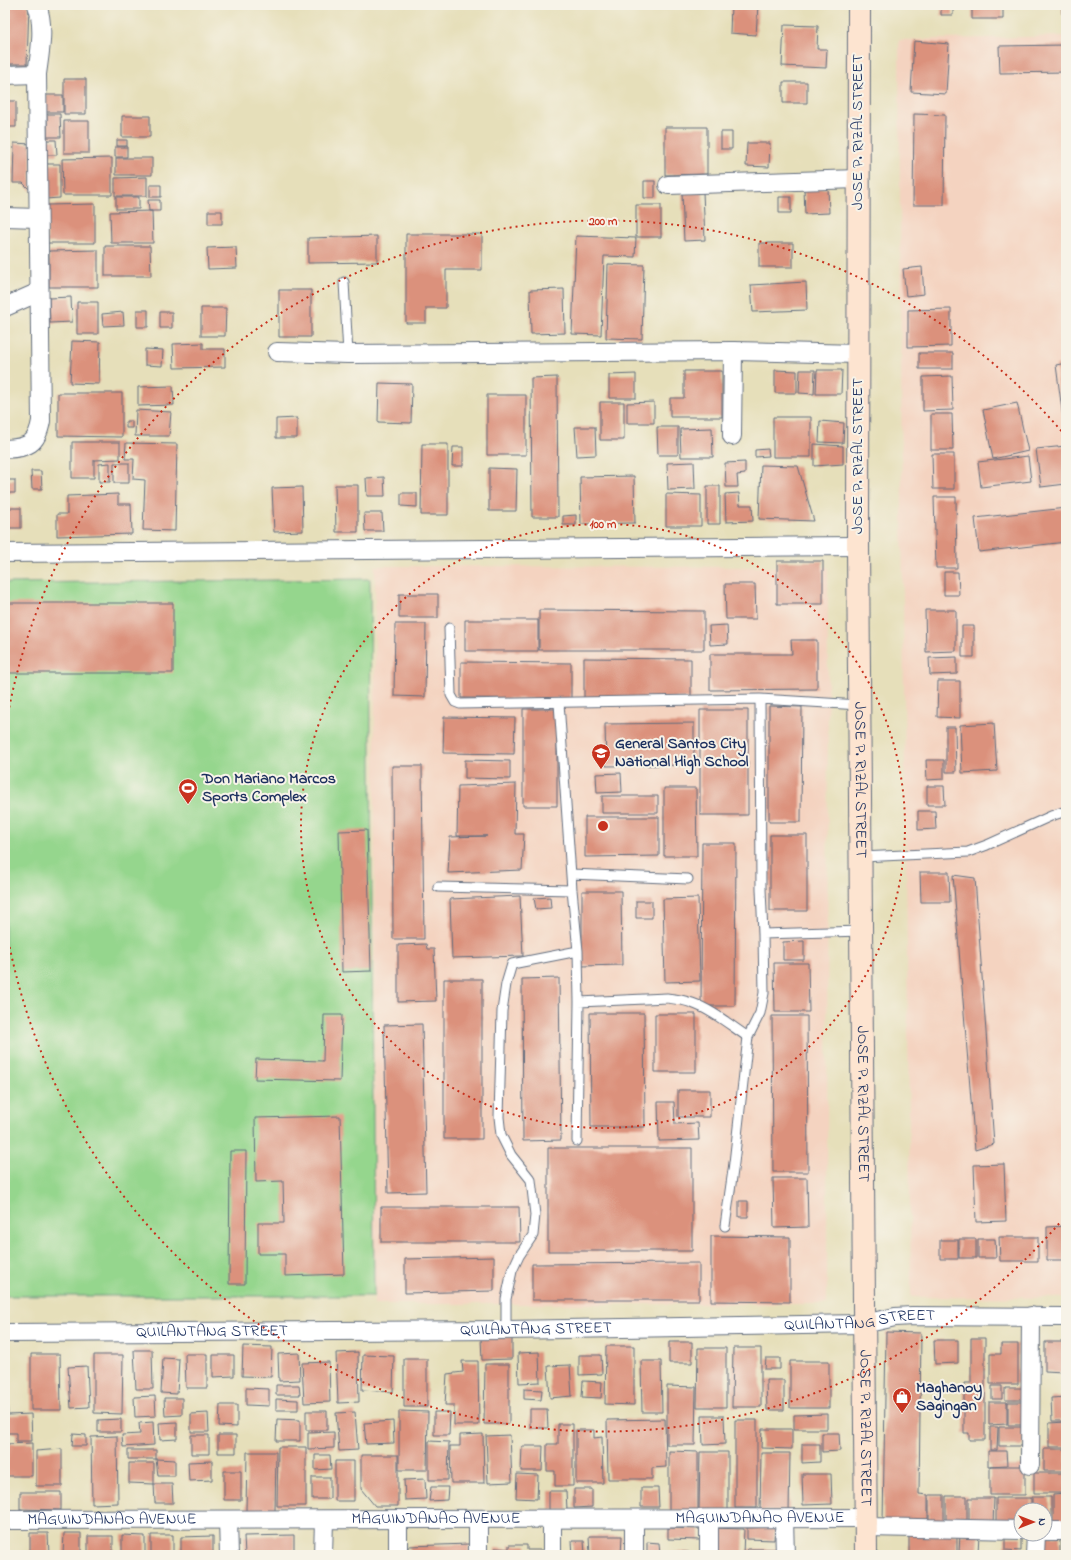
<svg xmlns="http://www.w3.org/2000/svg" width="1071" height="1560" font-family="'Indie Flower',sans-serif">
	<style>
		.built { fill: #f4d3c0 }
		.green { fill: #95d68d; stroke: #588276 }
		.building { fill: #db917b }
		.lines { fill: none; stroke-linecap: round; stroke-linejoin: round }
		.lane-casing { stroke: #626d7e; stroke-width: 11 }
		.street-casing { stroke: #626d7e; stroke-width: 20 }
		.secondary-casing { stroke: #626d7e; stroke-width: 24 }
		.lane { stroke: #fff; stroke-width: 9 }
		.street { stroke: #fff; stroke-width: 18 }
		.secondary { stroke: #fde4d0; stroke-width: 22 }
		.ring { fill: none; stroke: #c8321e; stroke-width: 2; stroke-dasharray: 2 4 }
		.labels { text-anchor: middle; dominant-baseline: central; stroke-width: 4; stroke-linejoin: round; paint-order: stroke }
		.street-label { font-size: 16px; fill: #1b2f5e; stroke: #f7f3e8 }
		.poi-label { font-size: 16px; font-weight: bold; fill: #1b2f5e; stroke: #f7f3e8; text-anchor: start }
		.centre { fill: #c8321e; stroke: #f7f3e8; stroke-width: 2 }
		.ring-label { font-size: 12px; text-anchor: middle; font-weight: bold; fill: #c8321e; stroke: #f7f3e8; stroke-width: 4; stroke-linejoin: round; paint-order: stroke }
	</style>
	<rect width="100%" height="100%" fill="#f7f3e8"/>
	<filter id="ink" filterUnits="userSpaceOnUse"><feTurbulence type="fractalNoise" baseFrequency=".025" numOctaves="2"/><feDisplacementMap in="SourceGraphic" scale="8" xChannelSelector="R" yChannelSelector="G"/><feConvolveMatrix kernelMatrix="1 2 1 2 8 2 1 2 1" color-interpolation-filters="sRGB"/></filter>
	<filter id="wash" filterUnits="userSpaceOnUse"><feTurbulence type="fractalNoise" baseFrequency=".012" numOctaves="4" result="noise"/><feDisplacementMap in="SourceGraphic" scale="16" xChannelSelector="R" yChannelSelector="G"/><feGaussianBlur stdDeviation="0.9" result="paint"/><feColorMatrix in="noise" values="0 0 0 0 0 0 0 0 0 0 0 0 0 0 0 0 0 1.4 0 .05"/><feComposite in="paint" operator="in"/></filter>
	<g filter="url(#wash)">
		<rect width="100%" height="100%" fill="#e6dfba"/>
		<path class="built" d="M1066,36V1298L911,1297L902,514L899,40Z
			M375,566L828,567L827,1304H374Z"/>
		<path class="green" d="M370,579L374,1296H5V583Z"/>
		<g id="blocks">
			<path class="building" d="M7,5H29L27,64H6Z
				M731,5H758L756,35L730,33Z
				M941,5H953V15H941Z
				M972,5H1003V19H972Z
				M1062,5H1066V14H1062Z
				M784,25L818,26L817,49H827L826,68L782,66Z
				M914,41L949,44L946,94L911,92Z
				M1066,45V72L1000,73L999,46Z
				M64,79H86V114H64Z
				M783,82H807V103H783Z
				M46,95H63V112H46Z
				M5,101H16V127H5Z
				M47,114H60L61,137H47Z
				M914,114L945,115L944,205H913Z
				M122,116H150V137H122Z
				M64,121H89V153H64Z
				M665,127H707V174L665,175Z
				M721,132H732V149H721Z
				M46,140H56L57,155H46Z
				M117,140H127V146H117Z
				M14,143L31,144V191L23,183H13Z
				M747,143H770L769,167L746,166Z
				M115,147H127V157H115Z
				M112,158V195H63L62,159Z
				M116,158H152V175H116Z
				M44,164H60V198L45,199Z
				M147,177V196H115V178Z
				M644,181H655V198H644Z
				M150,185H161V197H150Z
				M828,188L829,213L805,214L804,189Z
				M703,192L705,240L684,241L682,193Z
				M116,197H139V209H116Z
				M779,197H791V213H779Z
				M148,200H160V211H149Z
				M95,204V243H47V205Z
				M636,205H661V237H636Z
				M152,211L153,243H111L110,212Z
				M208,211H222V224H208Z
				M406,234H482V270H446V308H426V323H406Z
				M377,236V262L308,263V238Z
				M576,236L636,238L635,257L604,256L601,335L572,334Z
				M759,243H793V267H759Z
				M105,246H150L151,276H105Z
				M236,247L237,268L208,269L207,248Z
				M98,250V287H49V251Z
				M608,264L644,265L642,339L606,338Z
				M922,267L924,294L906,296L903,269Z
				M806,282L807,310L753,312L751,285Z
				M564,289L565,333L531,334L530,290Z
				M279,290H311V337H279Z
				M71,297L72,322L50,323L49,298Z
				M77,302H98V334H77Z
				M201,308H226L225,336H201Z
				M951,309V346L908,347V310Z
				M137,310H148V327H137Z
				M123,312L124,325L103,326L102,314Z
				M160,312H172V328H160Z
				M72,341L100,342L99,384L70,383Z
				M203,343V349H225V367L174,368L173,344Z
				M145,349L163,350L162,366L145,365Z
				M919,353H953V369H919Z
				M1066,363V433H1065L1056,365Z
				M775,370L797,371V393H775Z
				M800,370H815L814,394L799,393Z
				M817,370H842L841,394H816Z
				M684,371H722V417H670V398H684Z
				M636,374V398H609V375Z
				M952,376L953,410L923,411V377Z
				M557,377L558,517H532L531,378Z
				M379,383L412,384L411,423L378,422Z
				M173,386L174,405L138,406V387Z
				M58,393H122V437L58,436Z
				M487,395H526V455H487Z
				M600,402H624V440H600Z
				M654,402V423H627V403Z
				M1017,403L1028,451L993,459L983,410Z
				M136,410L171,412L169,436H135Z
				M931,414H952L953,450H931Z
				M773,417H811V457H773Z
				M297,418V438H276V419Z
				M126,421H132V428H126Z
				M820,421L844,423L843,443L819,442Z
				M575,427H595L596,455L577,456Z
				M657,427H678V455H658Z
				M712,428L713,457H681L680,429Z
				M72,442H120V459L94,460V478H72Z
				M126,443L177,444L175,531L143,530L145,480L133,479L134,459H125Z
				M422,444H448V515H421Z
				M814,444L843,446V464L814,466Z
				M1066,446V484L1041,487L1036,449Z
				M453,447H463V466H452Z
				M768,449L769,456L755,457V450Z
				M932,454H954V489H933Z
				M1028,456L1031,481L981,487L978,462Z
				M694,462L695,489L668,490L667,463Z
				M745,462V474L737,475L738,487H726L725,463Z
				M110,463V482H99V464Z
				M114,463H129V483H114Z
				M761,465L798,466L814,521L759,519Z
				M489,468L517,469L516,511H489Z
				M31,471H41L42,489H32Z
				M634,476L635,523L581,524L580,477Z
				M384,477L385,496H367L366,478Z
				M5,480H15V493H5Z
				M335,485H358V532H336Z
				M707,486H720V524H707Z
				M302,487L303,531L274,532L272,488Z
				M401,493H417V507L401,506Z
				M739,493L740,505H752L753,521L726,522L725,494Z
				M118,494V504H131L132,534L57,536V514H67V496Z
				M666,494L701,495V526H666Z
				M934,497H956L957,568H936Z
				M5,508H21V528H5Z
				M1066,508V542L979,552L975,518Z
				M364,513H382L383,531H365Z
				M576,515V525H563V516Z
				M777,561H823V604H777Z
				M944,572H958L959,595H944Z
				M725,584H755L756,619H726Z
				M399,594H438V618H399Z
				M5,603H173V673H5Z
				M539,610L704,611V650H539Z
				M925,610H956V651L926,652Z
				M465,620H538V651H465Z
				M395,624H426L425,697L394,696Z
				M727,625L728,644L710,645L709,626Z
				M962,626H974V657H962Z
				M791,640H817V689L710,690V654H792Z
				M957,657V674L930,675L929,658Z
				M584,658L691,659V698H584Z
				M461,662L571,663V699L461,698Z
				M938,681H960V718L937,717Z
				M769,706L802,707L801,822H769Z
				M523,709H557V806H523Z
				M700,710H748V815H700Z
				M444,717L515,718L514,754L443,753Z
				M694,723V765L606,766L605,724Z
				M994,723L997,771L962,773L960,725Z
				M946,727H955L956,772H946Z
				M465,760L510,761V779L465,778Z
				M926,760H944V779L927,780Z
				M392,766H422L424,939H393Z
				M621,773L622,792L597,793L596,774Z
				M516,784L515,834H524L522,870L448,873L450,837L487,836H457L458,786Z
				M927,786H944L945,805H927Z
				M664,788H696L697,856H664Z
				M602,796H658V813H602Z
				M918,811H935L936,829L918,830Z
				M585,817H659V856L585,857Z
				M367,830L371,971L342,972L339,831Z
				M770,835H807V911H770Z
				M702,843H736L735,1006H701Z
				M920,872H949L950,902H921Z
				M953,875L975,878L994,1144L975,1150Z
				M582,891H621L622,965L582,966Z
				M520,896L523,956L452,958L450,899Z
				M550,897L551,908L536,909L534,898Z
				M698,898L700,981L665,982L663,899Z
				M636,901H652V918H636Z
				M804,941V960H783V942Z
				M426,944L427,949H434L436,1001L398,1002V945Z
				M774,963H808L809,1012H775Z
				M559,978L561,1140L523,1141L522,979Z
				M444,979H482V1139H444Z
				M590,1013H644L645,1127H591Z
				M655,1014H696V1072H655Z
				M324,1015H342L340,1081L255,1079L256,1059L323,1061Z
				M772,1016H807L808,1172H773Z
				M422,1024L426,1192L388,1193L384,1025Z
				M678,1090H710V1117H678Z
				M658,1102H674L675,1124L698,1123L699,1140L659,1141Z
				M340,1116L344,1274L285,1276V1254H258V1223H284L283,1181L256,1182L255,1118Z
				M548,1148H692V1251H548Z
				M230,1151H246L245,1284H229Z
				M1004,1164L1006,1221L976,1222L974,1165Z
				M773,1178H807L808,1227L774,1228Z
				M739,1201H748V1217H739Z
				M381,1207H519L520,1242H381Z
				M1066,1226V1260H1047V1227Z
				M711,1236L790,1237V1302L711,1301Z
				M999,1237H1038V1261H1000Z
				M959,1239H976V1258H959Z
				M978,1239H995L996,1258H978Z
				M940,1240H958V1259H940Z
				M494,1257V1291L405,1293V1259Z
				M699,1263V1300H532V1264Z
				M886,1332L921,1333L919,1494L928,1495V1523H883Z
				M512,1337V1359L482,1360L481,1338Z
				M971,1338H985V1440H969V1433H964V1383H971Z
				M934,1340H958V1363L935,1364Z
				M669,1342H692V1363H669Z
				M1045,1342H1066V1379H1063V1372L1045,1371Z
				M1001,1344H1018V1384H990V1354H1001Z
				M243,1346L272,1347L271,1377L242,1376Z
				M606,1346H634V1405L605,1404Z
				M698,1348H726V1407H697Z
				M733,1348H761V1407H732Z
				M134,1350H152L153,1389H136Z
				M358,1352L359,1402L338,1403L336,1353Z
				M539,1352L540,1382L519,1383L518,1353Z
				M299,1353L300,1380L279,1381L278,1354Z
				M31,1354H60L61,1410H31Z
				M185,1354H207V1388H186Z
				M94,1355H123L122,1414L94,1413Z
				M213,1355H234V1376L213,1377Z
				M363,1355L394,1356L393,1392L362,1390Z
				M579,1355H601L602,1374L579,1375Z
				M163,1358L179,1359L177,1394L161,1393Z
				M766,1358H780V1369H765Z
				M404,1359H427V1407H404Z
				M462,1361H478L479,1425H454V1405H445L447,1374L463,1372Z
				M641,1361H661L662,1412H642Z
				M790,1361H829V1408H790Z
				M329,1362L330,1402L304,1403L302,1363Z
				M485,1364H509V1424H484Z
				M570,1365L572,1396L550,1398L548,1366Z
				M87,1366L89,1407L71,1408L68,1367Z
				M766,1380H784V1410H767Z
				M583,1381L602,1382L601,1398L582,1397Z
				M276,1385H299L300,1395H276Z
				M667,1386L696,1387L695,1445H667Z
				M992,1386H1002V1399H992Z
				M246,1388L269,1389V1406L246,1405Z
				M1005,1388H1025V1400H1005Z
				M524,1389L542,1390L541,1400L524,1399Z
				M155,1396L156,1416L135,1417L134,1397Z
				M1066,1397V1421H1052L1051,1398Z
				M5,1398H7L8,1415L31,1414L32,1441H16V1433H7L6,1425H5Z
				M164,1398H182V1415L165,1416Z
				M276,1399L298,1400V1410H276Z
				M989,1402H1007V1424L989,1425Z
				M1008,1402H1026V1425H1008Z
				M220,1405H237V1427L219,1426Z
				M530,1409H547L548,1428H530Z
				M306,1411H327V1430H306Z
				M399,1411L428,1412L427,1470H399Z
				M355,1412L358,1450L339,1451L336,1413Z
				M434,1412H450L449,1435H434Z
				M208,1413L209,1432H191V1414Z
				M827,1414V1429H794V1415Z
				M702,1416H724L725,1444L703,1445Z
				M121,1419V1432H98V1420Z
				M277,1419L300,1420V1441H276Z
				M665,1419L666,1467L652,1468V1479H608L607,1420Z
				M735,1420H757V1508H735Z
				M393,1421L394,1443L366,1444L364,1423Z
				M153,1422L154,1445L123,1447L122,1435L140,1434L139,1423Z
				M177,1422V1439L160,1440L159,1423Z
				M1066,1422V1447H1049V1423Z
				M558,1424H573V1486H555V1471H547V1444H558Z
				M990,1427H998L997,1450H990Z
				M999,1427H1023V1446H999Z
				M762,1429H792V1449L761,1448Z
				M576,1430H594V1438L602,1437L603,1483H576Z
				M334,1432V1448L308,1449V1433Z
				M822,1433H839L840,1451L822,1452Z
				M73,1434L86,1435V1446H72Z
				M483,1434L484,1483H451L450,1446H460V1435Z
				M191,1435H209V1454H191Z
				M218,1435H236V1453H218Z
				M510,1435L512,1482L488,1483L486,1436Z
				M117,1436L118,1503L92,1504L91,1437Z
				M429,1441L449,1442L448,1480H429Z
				M32,1443V1476H5V1444Z
				M802,1444H820V1462L802,1463Z
				M522,1446H543L542,1471H521Z
				M278,1447H306V1506H277Z
				M62,1449V1486H36V1451Z
				M1044,1449H1066V1471H1044Z
				M128,1450H156V1459H128Z
				M669,1451L698,1452V1511L669,1510Z
				M988,1451H1006L1007,1465L988,1466Z
				M247,1452H276L275,1511H246Z
				M700,1452H728V1511L699,1510Z
				M761,1453H790L789,1512L760,1511Z
				M315,1455H330L331,1469L315,1470Z
				M361,1455H398V1506H375L361,1489Z
				M156,1459L175,1460V1476H158Z
				M212,1461V1480L189,1481L188,1462Z
				M335,1461H354V1501H335Z
				M129,1463H154V1484H172L173,1503H155L154,1484L129,1483Z
				M990,1466H1025V1495H990Z
				M224,1471H241V1500H224Z
				M1034,1473H1066V1493H1034Z
				M517,1474L538,1475L537,1499L516,1498Z
				M802,1474H831L832,1504L803,1505Z
				M312,1477H330V1499H312Z
				M425,1479L426,1499L405,1500L404,1480Z
				M431,1487H448L447,1500L429,1501Z
				M641,1488H658L659,1507H641Z
				M574,1489H592V1507L574,1508Z
				M549,1491H566L567,1510H549Z
				M20,1492H61V1510L20,1509Z
				M1066,1494V1526H1053V1495Z
				M929,1495H944V1521L929,1520Z
				M946,1496H967V1524H946Z
				M1032,1497H1051V1526H1045V1510H1032Z
				M969,1498H994L993,1525H969Z
				M996,1498H1031V1510H1021V1525H996Z
				M775,1527L774,1540L747,1539V1528Z
				M668,1528L700,1529V1540L668,1539Z
				M713,1528L744,1529L743,1555H712Z
				M909,1531L957,1535V1555H909Z
				M30,1533H48L49,1555H30Z
				M64,1533H81V1555H63Z
				M960,1534H979L978,1553L959,1552Z
				M122,1535L145,1536V1555H122Z
				M151,1535H173V1555H151Z
				M294,1535V1555H245L244,1536Z
				M88,1536H113V1555H88Z
				M213,1536V1555H181V1537Z
				M589,1536H622L621,1555H590Z
				M1039,1536H1060V1555H1039Z
				M1005,1537H1021V1551L1005,1550Z
				M572,1541H584L585,1554L573,1555Z
				M647,1542L659,1543L660,1555H647Z
				M469,1544V1555H409V1546Z
				M509,1545H527V1550H546V1555H495V1548L509,1549Z
				M747,1549H777V1555H747Z
				M669,1552H689V1555H669Z"/>
		</g>
	</g>
	<g filter="url(#ink)">
		<use href="#blocks" fill-opacity="0" stroke="#626d7e" stroke-width="1"/>
		<g class="lines">
			<g class="lane-casing">
				<path id="lane" d="M344,282L348,354
					M449,628L451,695L455,702L460,704L760,699L860,705
					M760,699L761,889L763,934L861,931
					M559,703L572,890L578,951L579,1002L577,1141
					M861,857L968,852L987,845L1051,816L1066,811
					M571,874L688,879
					M438,887L572,890
					M579,1002L667,998C675,999 684,1000 692,1003C712,1010 730,1025 748,1037
					M725,1226L734,1163L748,1037L760,1013L764,993L763,934
					M506,1330V1299L512,1271L519,1256L533,1235L535,1215L531,1180L511,1155L501,1135L499,1117L502,1011L506,984L512,964L578,951"/>
			</g>
			<g class="street-casing">
				<g id="street">
					<path d="M5,75L37,74"/>
					<path d="M668,185L858,179"/>
					<path d="M5,217L38,218"/>
					<path d="M5,307L39,292"/>
					<path d="M277,352L348,354L733,351L858,354"/>
					<path d="M732,436L733,351"/>
					<path d="M5,449C28,448 37,444 41,421L37,74C40,52 45,26 37,5"/>
					<path d="M5,553L858,546"/>
					<path id="s1" d="M5,1333L506,1330L864,1324L895,1317L912,1316L1066,1317"/>
					<path d="M1030,1465L1031,1316"/>
					<path d="M784,1519L785,1555"/>
					<path id="s2" d="M5,1520L866,1518"/>
					<path d="M228,1520L229,1555"/>
					<path d="M866,1527L1021,1530"/>
					<path d="M1045,1531H1066"/>
					<path d="M323,1555L324,1520"/>
					<path d="M398,1555V1519"/>
					<path d="M478,1555V1519"/>
					<path d="M552,1555V1519"/>
					<path d="M634,1555V1519"/>
					<path d="M709,1555V1519"/>
					<path d="M1035,1555L1036,1534"/>
				</g>
			</g>
			<g class="secondary-casing">
				<g id="secondary">
					<path id="s3" d="M859,5L858,546L866,1555"/>
				</g>
			</g>
			<use href="#lane" class="lane"/>
			<use href="#street" class="street"/>
			<use href="#secondary" class="secondary"/>
		</g>
	</g>
	<g class="ring">
		<circle cx="603" cy="826" r="302"/>
		<path d="M1063 1219A605 605 0 0 1 5 921M5 731A605 605 0 0 1 1063 433"/>
	</g>
	<defs>
		<g id="school-pin" transform="scale(1)"><path d="M0 17L-7.5 6A9.5 9.5 0 1 1 7.5 6Z" fill="#c8321e" stroke="#f7f3e8"/><path d="M0-5L7-2L0 1L-7-2ZM-4 1L0 2.5L4 1V4Q0 6-4 4Z" fill="#fff"/></g>
		<g id="stadium-pin" transform="scale(1)"><path d="M0 17L-7.5 6A9.5 9.5 0 1 1 7.5 6Z" fill="#c8321e" stroke="#f7f3e8"/><path d="M0-5a6.5 5 0 1 0 0 10a6.5 5 0 1 0 0-10ZM-3.5-1.8h7v3.6h-7Z" fill="#fff"/></g>
		<g id="shop-pin" transform="scale(1)"><path d="M0 17L-7.5 6A9.5 9.5 0 1 1 7.5 6Z" fill="#c8321e" stroke="#f7f3e8"/><path d="M-5-2.5h2.3a2.7 3.5 0 0 1 5.4 0H5L5.5 6h-11ZM-1.5-2.5h3a1.5 2.3 0 0 0-3 0Z" fill="#fff"/></g>
	</defs>
	<g fill-rule="evenodd">
		<use href="#school-pin" x="601" y="753"/>
		<use href="#stadium-pin" x="188" y="788"/>
		<use href="#shop-pin" x="902" y="1397"/>
	</g>
	<g class="labels">
		<g class="street-label">
			<text transform="translate(858 132) rotate(-90)">JOSE P. RIZAL STREET</text>
			<text transform="translate(858 456) rotate(-90)">JOSE P. RIZAL STREET</text>
			<text stroke="none"><textPath href="#s3" startOffset="775">JOSE P. RIZAL STREET</textPath></text>
			<text stroke="none"><textPath href="#s3" startOffset="1099">JOSE P. RIZAL STREET</textPath></text>
			<text stroke="none"><textPath href="#s1" startOffset="855">QUILANTANG STREET</textPath></text>
			<text stroke="none"><textPath href="#s1" startOffset="531">QUILANTANG STREET</textPath></text>
			<text stroke="none"><textPath href="#s1" startOffset="207">QUILANTANG STREET</textPath></text>
			<text stroke="none"><textPath href="#s3" startOffset="1423">JOSE P. RIZAL STREET</textPath></text>
			<text stroke="none"><textPath href="#s2" startOffset="431">MAGUINDANAO AVENUE</textPath></text>
			<text stroke="none"><textPath href="#s2" startOffset="755">MAGUINDANAO AVENUE</textPath></text>
			<text stroke="none"><textPath href="#s2" startOffset="107">MAGUINDANAO AVENUE</textPath></text>
		</g>
		<g class="poi-label">
			<text x="615" y="744">General Santos City<tspan x="615" dy="18">National High School</tspan></text>
			<text x="202" y="779">Don Mariano Marcos<tspan x="202" dy="18">Sports Complex</tspan></text>
			<text x="916" y="1388">Maghanoy<tspan x="916" dy="18">Sagingan</tspan></text>
		</g>
	</g>
	<circle cx="603" cy="826" r="6" class="centre"/>
	<g class="ring-label">
		<text x="603" y="225">200 m</text>
		<text x="603" y="528">100 m</text>
	</g>
	<rect width="1071" height="1560" fill="none" stroke="#f7f3e8" stroke-width="20"/>
	<g transform="translate(1033 1522) rotate(90)"><circle r="19" fill="#f7f3e8" stroke="#9fa5b1"/>
	<path d="M0-3L7 15L0 10L-7 15Z" fill="#c8321e"/>
	<text y="-6" font-size="11" font-weight="bold" text-anchor="middle" fill="#1b2f5e">N</text>
	</g>
</svg>
